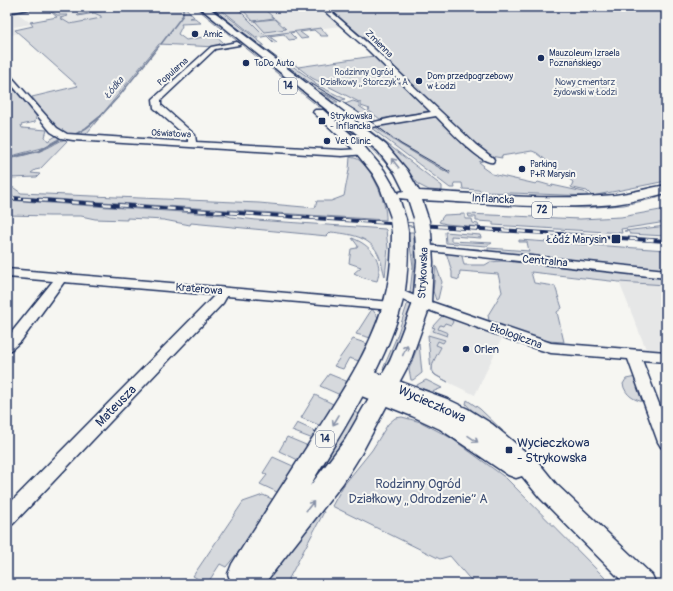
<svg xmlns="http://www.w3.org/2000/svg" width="673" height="591" font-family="Pangolin,sans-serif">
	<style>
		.built { fill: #e6e7e7 }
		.green { fill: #d6d9dd; stroke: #78849e }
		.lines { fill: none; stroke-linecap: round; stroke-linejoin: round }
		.stream-far1 { stroke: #717e99; stroke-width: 1.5 }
		.stream { stroke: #717e99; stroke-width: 2 }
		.street-casing { stroke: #1b2f5e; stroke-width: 3 }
		.secondary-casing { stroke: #1b2f5e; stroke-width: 3 }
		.primary-casing { stroke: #1b2f5e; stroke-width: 3 }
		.street { fill: #f6f6f2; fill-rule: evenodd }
		.secondary { fill: #f6f6f2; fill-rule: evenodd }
		.primary { fill: #f6f6f2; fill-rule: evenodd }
		.tram { stroke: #1b2f5e; stroke-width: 1 }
		.rail-far1-casing { stroke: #1b2f5e; stroke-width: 3 }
		.rail-casing { stroke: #1b2f5e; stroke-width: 4 }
		.rail-far1 { stroke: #f6f6f2; stroke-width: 2; stroke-dasharray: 6; stroke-linecap: butt }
		.rail { stroke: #f6f6f2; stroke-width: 2.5; stroke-dasharray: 8; stroke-linecap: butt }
		.primary-bridge-casing { stroke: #1b2f5e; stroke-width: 18; stroke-linecap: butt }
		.primary-bridge { stroke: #f6f6f2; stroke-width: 16 }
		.oneway { stroke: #8892a8 }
		.poi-dot { fill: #1b2f5e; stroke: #f6f6f2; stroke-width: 1.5 }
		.labels { text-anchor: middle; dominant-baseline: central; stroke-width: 4; stroke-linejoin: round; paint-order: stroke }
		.far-poi-label { font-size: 9px; fill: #1b2f5e; stroke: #f6f6f2; text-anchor: start }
		.far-street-label { font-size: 9px; fill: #1b2f5e; stroke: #f6f6f2 }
		.far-park-label { font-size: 9px; fill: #405177; stroke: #f6f6f2 }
		.shield { fill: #f6f6f2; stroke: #5d6b8a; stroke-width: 1 }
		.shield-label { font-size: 10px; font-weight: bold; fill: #1b2f5e }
		.far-water-label { font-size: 10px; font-style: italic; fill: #46567b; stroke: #f6f6f2 }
		.street-label { font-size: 11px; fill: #1b2f5e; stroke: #f6f6f2 }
		.poi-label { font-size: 11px; fill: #1b2f5e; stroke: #f6f6f2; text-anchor: end }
		.near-street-label { font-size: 13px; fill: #1b2f5e; stroke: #f6f6f2 }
		.near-poi-label { font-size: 13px; fill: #1b2f5e; stroke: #f6f6f2; text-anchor: start }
		.near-park-label { font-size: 13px; fill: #405177; stroke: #f6f6f2 }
	</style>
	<rect width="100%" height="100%" fill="#f6f6f2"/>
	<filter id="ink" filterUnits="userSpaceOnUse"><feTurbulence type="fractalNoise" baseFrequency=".025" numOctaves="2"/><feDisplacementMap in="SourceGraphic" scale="8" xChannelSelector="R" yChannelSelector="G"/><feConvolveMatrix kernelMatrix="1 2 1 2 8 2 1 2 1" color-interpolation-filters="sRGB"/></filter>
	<g filter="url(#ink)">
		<path class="built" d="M45,7H99L115,17L69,26Z
			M254,7H293L294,8L319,7L341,26L267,35L262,33L238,9Z
			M16,12L32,24L13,27L19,33L7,36V27L11,26L7,22V14Z
			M619,282L666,285V350L646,349Z
			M443,315L502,338L475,395L437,377L431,371L428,335L432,327Z"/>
		<path class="green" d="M45,7L57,15H67L68,16L60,18L70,24L101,18V16L94,13L78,16L77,15L102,11L96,7H185L194,17L189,18H195L201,23L181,24L182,26L178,34L186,40L215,35L224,43L219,44L220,45L229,44L215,47L159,44L83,138L67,135L53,124L32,97L78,86L15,30L33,26L30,22L57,17Z
			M195,7H199L324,106L319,107Z
			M207,7H216L264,45L257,46Z
			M227,7H254L238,9L262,33L267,35L321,28L328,36H321L314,30L300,32L308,38L301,39L295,32L290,33L296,39L289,40L284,34L269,36L277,42L274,43L267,36L257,38L222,10Z
			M262,7L274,18L253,21L242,9Z
			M326,7H666V181L592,196L587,191L573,188L571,187L573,182L537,153L532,151L501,156L502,158L490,156L419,93L364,38Z
			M275,19L286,29L265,32L255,21Z
			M374,56L429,111L380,119L368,110L370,109L361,106V103L312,78L294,64L298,67Z
			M291,65L315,82V84L345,99L340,101L321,92L338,102H332L329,98H326V97L321,95L284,66Z
			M7,85L9,89L17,91L37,113L35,122L21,125L22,128L47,130L45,137L48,141L56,136L60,138L42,148L7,157V100L10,99L7,95Z
			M353,101L359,103V106L375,117L373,118L374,119L370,120L345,104Z
			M327,109L382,155L393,168L401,184C379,150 354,135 323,110Z
			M425,116L436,117L441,119L486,160L479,162L484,166L482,167L492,174L536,184L538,182L552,186V185L584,192L589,196L484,192L478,190L463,189L462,183H454L455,188H450L370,127L374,126L399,144L450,174L400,144L375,125Z
			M368,129L442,186V191L429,190L419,185L395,154L369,132Z
			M66,139L68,140L40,169L35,170L31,173L40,174L37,177L10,178L7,181V159C20,157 33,153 45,149C53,146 58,141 66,139Z
			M350,157C353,158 357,158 359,160C373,170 387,203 386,220L7,196V187L14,188L21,193L259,203L315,208L317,201H331L344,196L349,170Z
			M666,192V196L624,205L584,208L455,203V201L544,206Z
			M7,200L225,215L231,217L256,220L385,229L386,230L388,248L385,277C383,270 382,263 379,256C371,236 349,234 331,232L327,236L191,223L190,225L164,220L127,218V220L95,219L81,216H50L7,215Z
			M666,209V222L621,229L622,233L493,225V222L476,221V217H469L468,214L580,219L621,217Z
			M465,214V219H472L473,223L478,224L479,227L446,224L439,222L444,215Z
			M666,226V236L630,234L628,231H624Z
			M408,232H414V297L410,292L413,266Z
			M445,232L480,235L481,238L451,236V241L492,243L487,246L446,243Z
			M352,238C371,245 384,261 377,281L364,278L354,273L361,267L349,263L351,249L357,248L358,246Z
			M519,240L666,250V271L444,248V247L479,249V251H488V248L529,251L527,242H519Z
			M446,252L462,256L464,265H485L490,262L501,261L520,262L666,277V285L619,282L531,272L534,283L555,286L562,308L557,312L564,342L548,341L534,338L489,321L488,315L502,292L498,274L460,271L459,280L452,278V272Z
			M436,266L442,282L438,299L436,300L433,291Z
			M408,302L412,304L393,353L384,370L383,369L397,336Z
			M372,309L378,317L371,338L356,334Z
			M443,315L450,317L453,322L451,325L445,323L443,326L440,325L438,329L448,333L447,336L433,331L435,328L432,327Z
			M428,335L445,340L443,343L438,341L436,345L441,347C437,356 426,369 437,376C440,378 445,380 448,382L435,375L431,371Z
			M353,339L368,344L359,361L349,358L343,369L334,366Z
			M419,343L422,373L413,380H411L409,369Z
			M329,374L346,381L347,383L340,394H338L320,386Z
			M636,377L645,402C635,401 625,395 623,384L626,379Z
			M426,380L442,388L432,392L417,387V385Z
			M315,395L333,404L322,424L319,425L301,418Z
			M467,400L480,409L503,431L502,432L473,412L466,404Z
			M353,412L360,414L330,466L302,499Z
			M402,417L421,422L451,438L506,478L611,584H474L450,556L440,559L332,506L343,486L372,450L388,424L395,418Z
			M297,423L315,431L316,434L313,439L292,431Z
			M287,437L306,445L307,448L300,459L298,460L279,451Z
			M273,457L293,466L294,469L280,492H277L260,484L267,475L263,473Z
			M263,495L272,499L274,502L253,534L226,567L220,564L207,584L193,576L243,502Z
			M317,509L324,512L286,584H258Z"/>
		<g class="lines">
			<path class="stream-far1" d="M161,44L183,15V8
				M100,117L120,95L159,46"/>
			<path class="stream" d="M76,134L86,128L101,116
				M7,158L39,151L59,140"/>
			<g class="street-casing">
				<path id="street" d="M320,7H326L373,48L476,145L493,158L494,160L493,162C481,165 445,125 436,116L354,130V126H357L392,118L431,112L368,50Z
					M237,42L240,44L239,45L215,49L161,100V105L195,135L196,142L342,150L362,149L366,152L365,154L342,156L73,140L61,138L51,132L7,79V73L9,74L57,128L67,134L188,142V138L154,108L153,99L211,47Z
					M425,245L666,270V278L421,250L420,248Z
					M7,269L392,302L396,303L398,306L396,309L392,310L227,296L223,303L13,524L7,526V506L215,295L64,282L21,341L12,349L7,351V338L53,281L7,277Z
					M396,288L417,297L551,343L666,352V362L642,360L666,422V449L661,447L658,442L628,359L551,353L531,347L409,303L392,295L390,292L392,289Z"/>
			</g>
			<g class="secondary-casing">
				<path id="secondary" d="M363,368L447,399L468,409L492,424L539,463L556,484L652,575L656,584H625L540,498L522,476L516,478L508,475L440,429L412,416L349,391L347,386L349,381L356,379L354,375L356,370Z"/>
			</g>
			<g class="primary-casing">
				<path id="primary" d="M15,7H30L29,9L7,13V9Z
					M199,7H208L386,145L407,170L419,191C484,194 550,201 615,195C632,193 649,188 666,185V193C649,197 632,202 615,204C551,210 486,203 422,200L429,221L426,224L421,226L416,224L408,199L399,198L406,220L403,223L398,225L393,223L380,187L373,174L353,149L313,112L315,110H323L362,144L384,170L398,194L399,192L404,191L395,173L378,151Z
					M400,227L406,229L408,232C408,251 408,270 405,290C393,355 343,429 310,486L345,440L390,361L400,337L413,303L417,262L415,233L417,230L423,228L429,230L431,233L433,262L431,303L410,362L361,454L343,483L264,584H232L228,574L232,564C260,520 289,475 317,431C345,387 376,341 387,289C391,270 392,251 392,232L394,229Z"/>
			</g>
			<use href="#street" class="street"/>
			<use href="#secondary" class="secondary"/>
			<use href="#primary" class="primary"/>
			<path class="tram" d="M210,7L307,81L355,110L401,144L450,172"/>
			<g class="rail-far1-casing">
				<path id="rail-far1" d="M7,198L21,199"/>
			</g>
			<g class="rail-casing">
				<path id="rail" d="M7,198L666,241"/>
			</g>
			<use href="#rail-far1" class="rail-far1"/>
			<use href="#rail" class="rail"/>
			<g class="primary-bridge-casing">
				<path id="primary-bridge" d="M398,220L400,232
					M421,221L423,233"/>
			</g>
			<use href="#primary-bridge" class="primary-bridge"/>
		</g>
		<defs><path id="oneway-shaft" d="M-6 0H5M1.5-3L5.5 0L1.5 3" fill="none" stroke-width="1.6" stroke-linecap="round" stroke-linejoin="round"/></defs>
		<g class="oneway">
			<use href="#oneway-shaft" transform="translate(395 163) rotate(-129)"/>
			<use href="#oneway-shaft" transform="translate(405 350) rotate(-67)"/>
			<use href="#oneway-shaft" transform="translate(336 420) rotate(121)"/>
			<use href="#oneway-shaft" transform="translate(473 439) rotate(34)"/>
			<use href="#oneway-shaft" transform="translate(310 506) rotate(-51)"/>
		</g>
	</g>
	<g class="poi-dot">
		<circle cx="195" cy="34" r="4"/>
		<circle cx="541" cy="58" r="4"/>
		<circle cx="246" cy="63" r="4"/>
		<circle cx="419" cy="81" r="4"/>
		<rect x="318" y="117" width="8" height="8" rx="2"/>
		<circle cx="327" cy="141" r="4"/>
		<circle cx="522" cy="169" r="4"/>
		<rect x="611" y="234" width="10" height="10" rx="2"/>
		<circle cx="466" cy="349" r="4"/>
		<rect x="505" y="446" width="8" height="8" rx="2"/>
	</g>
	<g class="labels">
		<g class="far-poi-label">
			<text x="203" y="34">Amic</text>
			<text x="549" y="53">Mauzoleum Izraela<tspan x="549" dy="10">Poznańskiego</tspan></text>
			<text x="254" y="63">ToDo Auto</text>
			<text x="427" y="76">Dom przedpogrzebowy<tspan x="427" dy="10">w Łodzi</tspan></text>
			<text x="330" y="116">Strykowska<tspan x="330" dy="10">- Inflancka</tspan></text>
			<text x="335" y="141">Vet Clinic</text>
			<text x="530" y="164">Parking<tspan x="530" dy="10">P+R Marysin</tspan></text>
		</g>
		<g class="far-street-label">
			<text transform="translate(379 44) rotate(45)">Zmienna</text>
			<text transform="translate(173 72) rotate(-41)">Popularna</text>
			<text transform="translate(171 134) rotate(3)">Oświatowa</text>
		</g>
		<g class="far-park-label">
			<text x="364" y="72">Rodzinny Ogród<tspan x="364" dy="10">Działkowy „Storczyk” A</tspan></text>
			<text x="585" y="82">Nowy cmentarz<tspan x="585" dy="10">żydowski w Łodzi</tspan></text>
		</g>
		<g class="shield">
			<rect x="279" y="78" width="18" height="16" rx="3"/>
			<rect x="532" y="202" width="20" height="16" rx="3"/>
			<rect x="316" y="431" width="18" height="16" rx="3"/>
		</g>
		<g class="shield-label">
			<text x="288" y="86">14</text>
			<text x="542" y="210">72</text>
			<text x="325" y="439">14</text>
		</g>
		<g class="far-water-label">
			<text transform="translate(114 88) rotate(-51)">Łódka</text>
		</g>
		<g class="street-label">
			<text transform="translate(493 199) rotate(3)">Inflancka</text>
			<text transform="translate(545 261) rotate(5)">Centralna</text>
			<text transform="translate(423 273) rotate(-87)">Strykowska</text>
			<text transform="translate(199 289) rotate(5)">Kraterowa</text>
			<text transform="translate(516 336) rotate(20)">Ekologiczna</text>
		</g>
		<g class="poi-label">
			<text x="607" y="239">Łódź Marysin</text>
			<text x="474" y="349" text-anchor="start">Orlen</text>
		</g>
		<g class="near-street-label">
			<text transform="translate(432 404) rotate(24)">Wycieczkowa</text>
			<text transform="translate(116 406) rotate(-46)">Mateusza</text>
		</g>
		<g class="near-poi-label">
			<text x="517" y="443">Wycieczkowa<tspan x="517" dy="15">- Strykowska</tspan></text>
		</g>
		<g class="near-park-label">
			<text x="418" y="484">Rodzinny Ogród<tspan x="418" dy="15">Działkowy „Odrodzenie” A</tspan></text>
		</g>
	</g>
	<rect width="673" height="591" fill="none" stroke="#f6f6f2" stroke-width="24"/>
	<rect x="12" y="12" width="649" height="567" fill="none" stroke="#1b2f5e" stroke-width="1.5" filter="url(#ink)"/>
</svg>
